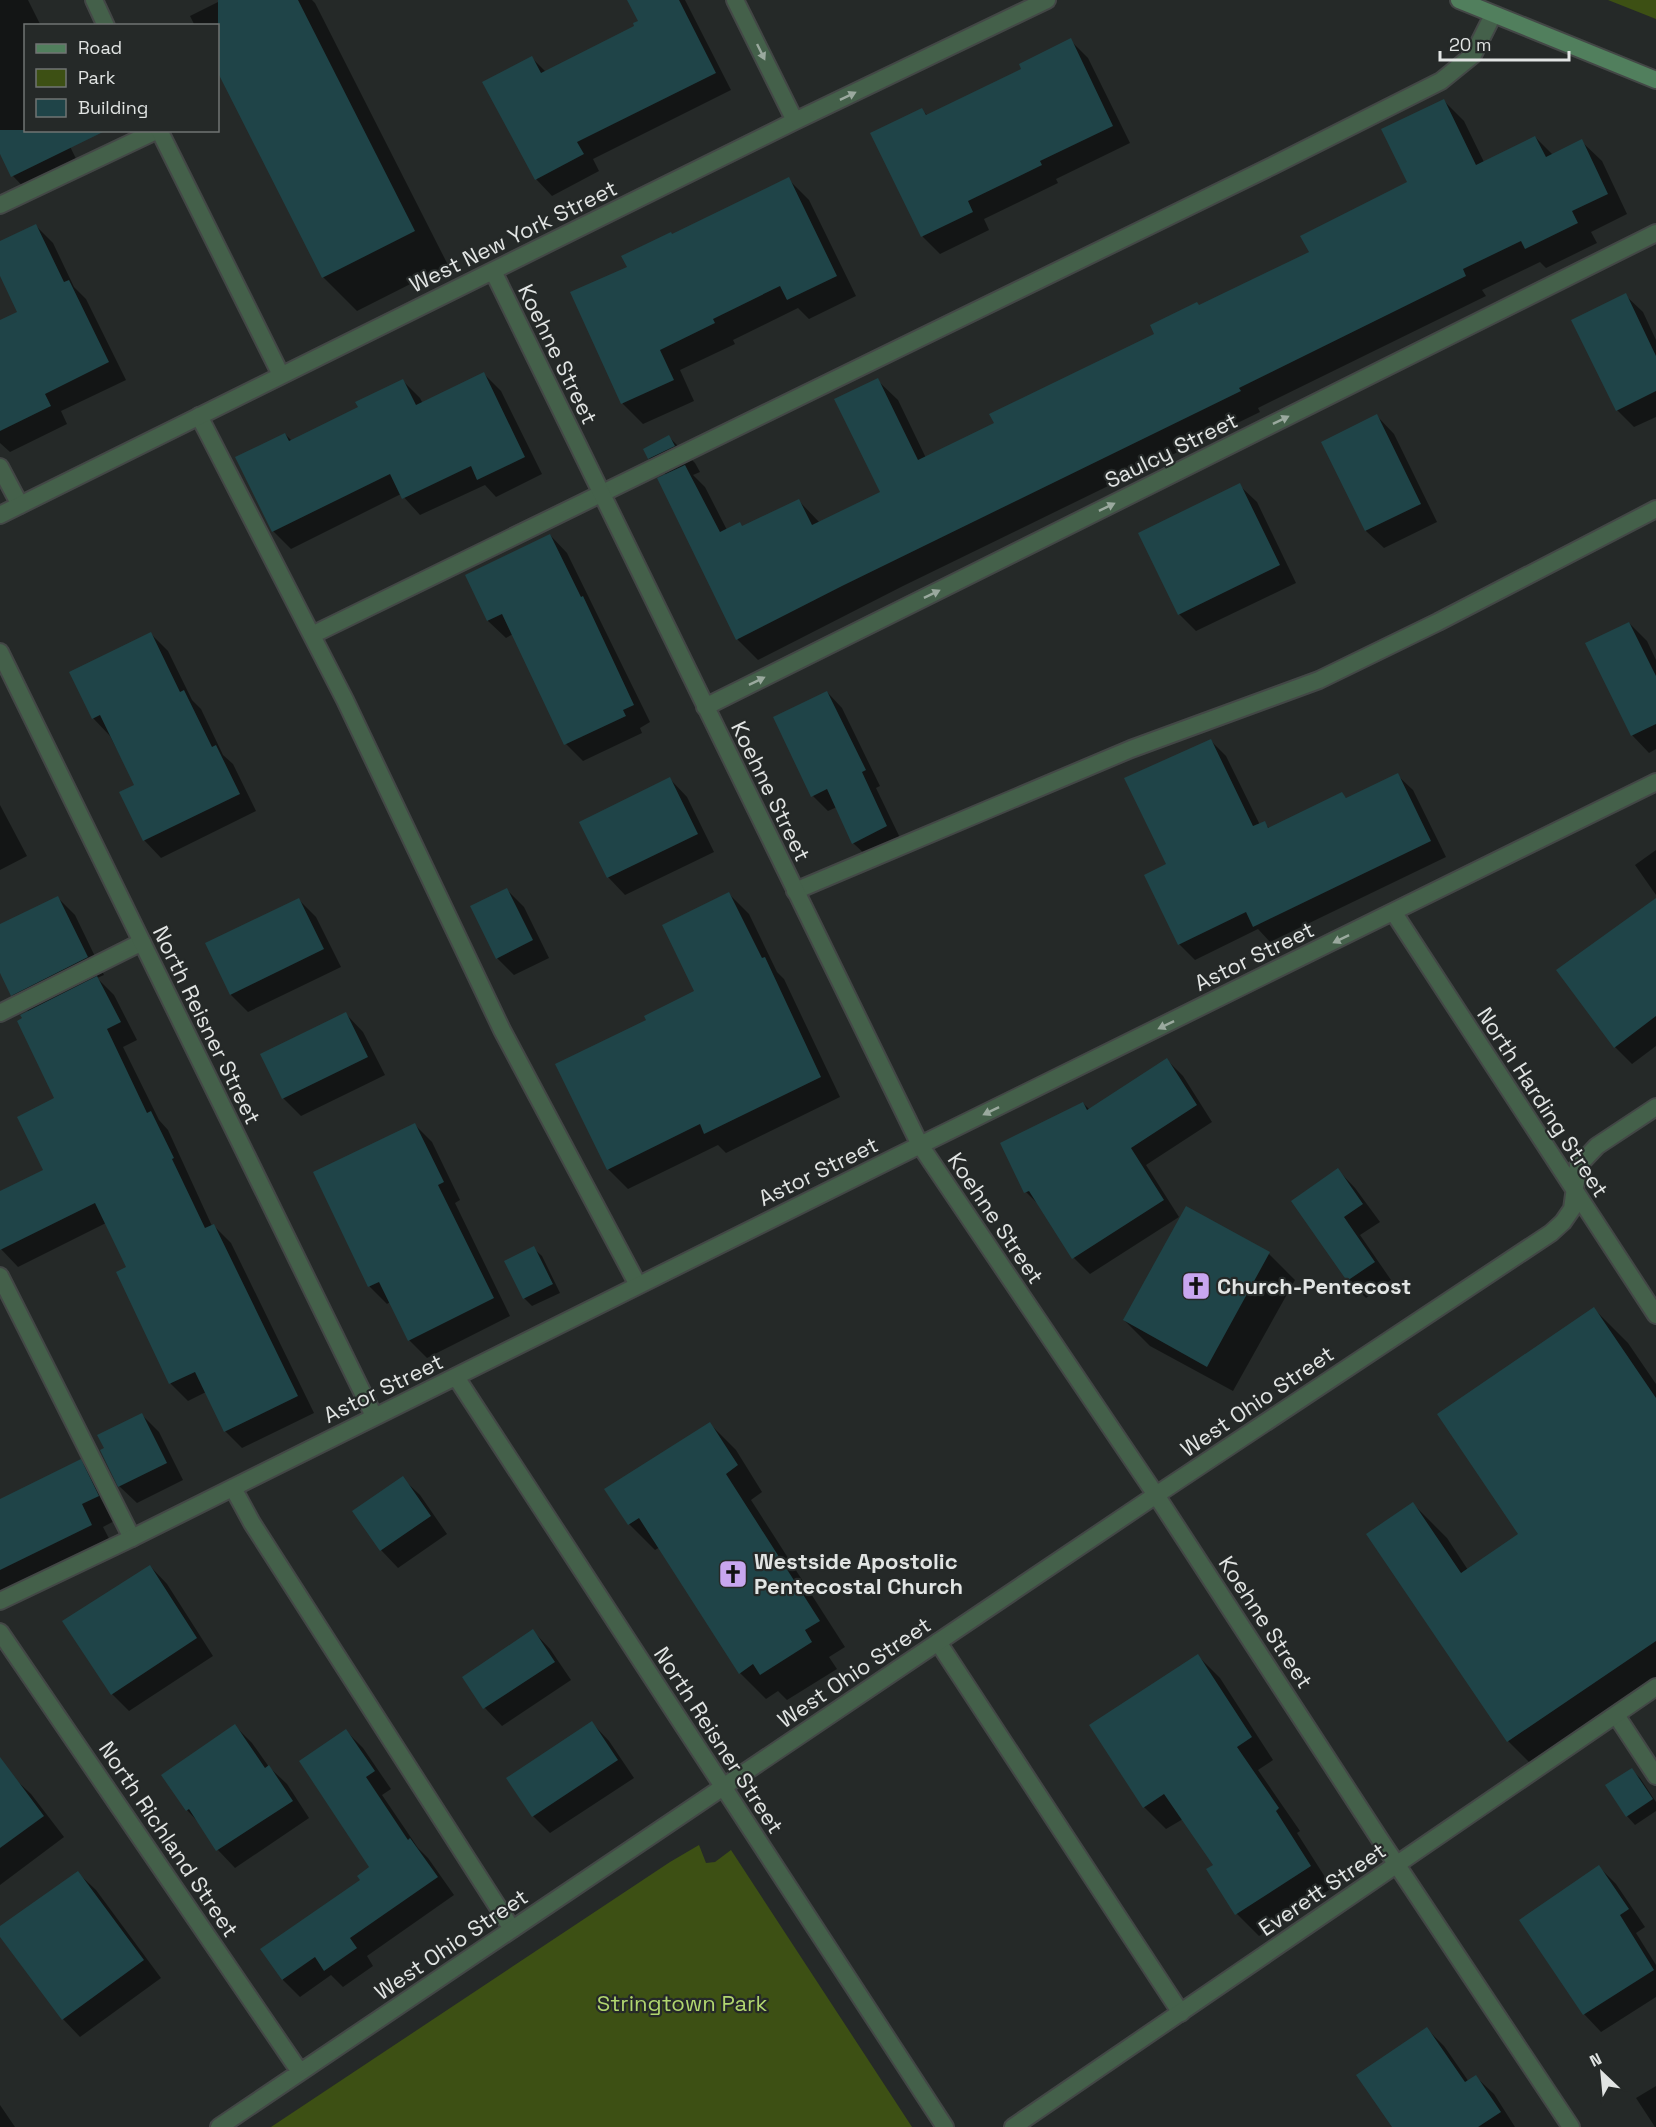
<svg xmlns="http://www.w3.org/2000/svg" width="1656" height="2127" font-family="'Space Grotesk',sans-serif">
	<style>
		.green { fill: #3d5014 }
		.shadow { fill: #0007 }
		.building { fill: #1f4448 }
		.lines { fill: none; stroke-linecap: round; stroke-linejoin: round }
		.service-casing { stroke: #434746; stroke-width: 20 }
		.minor-casing { stroke: #434746; stroke-width: 20 }
		.secondary-casing { stroke: #434746; stroke-width: 20 }
		.service { stroke: #44604a; stroke-width: 16 }
		.minor { stroke: #44604a; stroke-width: 16 }
		.secondary { stroke: #517f5d; stroke-width: 16 }
		.oneway { fill: #9aa99e }
		.labels { text-anchor: middle; dominant-baseline: central; stroke-width: 4.5; stroke-linejoin: round; paint-order: stroke }
		.street-label { font-size: 22px; fill: #e1e4e3; stroke: #252928 }
		.poi-label { font-size: 22px; font-weight: bold; fill: #e1e4e3; stroke: #252928; text-anchor: start }
		.park-label { font-size: 22px; fill: #b1d66f; stroke: #252928 }
	</style>
	<rect width="100%" height="100%" fill="#252928"/>
	<path class="green" d="M1608,0H1656V19Z
		M699,1845L706,1863L715,1862L731,1850L912,2127H271L670,1862Z"/>
	<path class="shadow" d="M0,0H28L41,26H26V130H62L81,169L30,194L13,176L0,151Z
		M222,0H312L315,3L448,265L357,311L323,277L218,70V26H195L190,16Z
		M629,0H685L731,90L593,159L599,171L552,196L536,179L532,58L546,72L636,26L640,21Z
		M1070,40L1088,58L1130,143L1056,179L1058,183L984,219L989,230L940,254L923,237L872,134L922,110L928,116L1023,70Z
		M1443,100L1464,121L1484,162L1535,137L1553,155L1581,141L1602,161L1627,214L1591,232L1597,243L1546,268L1540,262L1482,290L1486,296L1258,408L1260,412L903,586L758,660L738,640L659,479L666,475L649,458L669,437L695,463L700,472L693,475L705,487L727,530L743,528L799,501L820,523L882,493L877,380L898,400L926,458L996,424L1156,335L1200,307L1311,252L1409,183Z
		M788,179L809,200L856,296L809,319L798,308L733,340L735,344L680,370L694,401L643,424L623,404L572,293L629,268L672,236Z
		M36,226L53,243L74,287L86,299L126,380L61,411L67,424L10,452L0,443V322L19,312L0,273V243Z
		M1625,295L1643,312L1656,340V417L1634,427L1617,410Z
		M484,374L501,391L542,474L496,497L485,485L420,515L401,494L291,549L273,531L285,434L292,441L360,408L403,381L420,398L423,404Z
		M1377,416L1394,434L1437,522L1384,548L1366,531L1323,442Z
		M1239,485L1257,502L1296,583L1196,631L1179,614Z
		M550,535L567,553L650,722L640,728L642,733L583,761L566,744L513,634L506,638L488,621L467,576Z
		M1629,623L1647,641L1656,660V749L1649,753L1632,735Z
		M150,633L168,651L192,700L201,709L223,755L233,764L256,811L161,858L144,840L136,786L110,736L93,718Z
		M827,692L842,708L880,786L876,788L902,842L869,858L853,843L837,807L828,811L813,796Z
		M1210,740L1226,756L1260,825L1264,823L1270,829L1342,794L1347,799L1397,775L1413,790L1446,857L1270,942L1258,929L1195,960L1179,944L1168,865Z
		M670,779L687,797L714,852L625,895L608,877Z
		M0,805L27,856L0,870Z
		M1656,850V895L1635,865Z
		M507,890L524,907L549,958L514,975L497,958Z
		M729,894L749,914L777,972L784,979L840,1097L726,1153L718,1145L628,1189L608,1169L696,992Z
		M58,898L75,915L104,975L97,978L114,995L137,1040L123,1047L159,1120L168,1130L212,1226H214L231,1243L314,1413L242,1448L225,1431L206,1392L188,1401L171,1384L118,1272L128,1268L106,1223L18,1267L0,1248V1193L45,1170L56,1099L29,1012L12,995L0,970V926Z
		M299,900L316,917L341,967L248,1012L231,995L207,944Z
		M1656,914V1046L1632,1064L1615,1047Z
		M346,1014L363,1032L385,1075L301,1116L283,1098L262,1055Z
		M1167,1060L1183,1076L1212,1122L1146,1165L1179,1217L1090,1274L1074,1258L1042,1208L1026,1192L1083,1103L1090,1110Z
		M415,1125L432,1142L460,1200L455,1203L510,1316L427,1358L409,1340L390,1302L387,1304L370,1287L315,1173Z
		M1338,1170L1355,1188L1380,1222L1360,1235L1391,1280L1366,1298L1348,1280L1293,1201Z
		M1186,1208L1269,1254L1295,1280L1233,1391L1150,1346L1124,1320Z
		M533,1248L542,1256L560,1293L532,1306L524,1298Z
		M1594,1309L1628,1343L1656,1384V1697L1542,1775L1508,1741L1413,1504L1447,1538L1468,1570L1520,1534Z
		M142,1415L159,1432L183,1480L137,1503L119,1486Z
		M710,1424L736,1450L762,1492L751,1500L845,1647L829,1657L837,1669L787,1700L778,1691L766,1699L740,1673L660,1547L655,1550L629,1524Z
		M80,1461L103,1484L120,1518L103,1527L114,1548L0,1603V1501Z
		M402,1478L420,1495L447,1534L398,1568L381,1550L354,1511Z
		M150,1566L167,1584L213,1656L129,1711L112,1694Z
		M533,1631L550,1649L571,1680L502,1726L485,1708L464,1677Z
		M1198,1656L1220,1678L1273,1760L1258,1770L1300,1831L1297,1833L1332,1888L1259,1936L1237,1914L1215,1866L1183,1819L1166,1829L1144,1807Z
		M592,1723L609,1741L634,1778L550,1833L533,1816Z
		M235,1726L252,1743L269,1767L287,1784L309,1818L235,1868L218,1850L199,1823L187,1810L163,1775Z
		M346,1731L363,1748L391,1789L382,1795L418,1848L428,1858L454,1895L367,1956L373,1966L343,1987L331,1975L300,1997L283,1980L262,1950L362,1880L371,1868Z
		M0,1765L31,1794L64,1837L0,1885Z
		M1631,1769L1640,1778L1656,1802V1811L1635,1825L1627,1816Z
		M1599,1867L1616,1884L1645,1927L1636,1933L1656,1965V1997L1601,2032L1584,2014Z
		M78,1873L96,1890L161,1978L80,2037L63,2019L0,1934V1928Z
		M1427,2029L1444,2046L1469,2082L1476,2077L1494,2094L1515,2127H1392Z
		M1656,2086V2127H1655L1636,2098Z
		M0,2105L15,2127H0Z"/>
	<path class="building" d="M218,0H298L415,231L322,278L218,73Z
		M627,0H679L716,73L577,142L584,154L535,180L482,82L532,56L541,73L634,26L633,23L638,21Z
		M1071,38L1113,126L1040,161L1042,165L968,201L973,212L921,237L870,133L922,108L926,115L1021,69L1019,64Z
		M1444,99L1476,165L1535,136L1546,157L1582,139L1608,194L1572,211L1578,223L1525,249L1521,241L1463,269L1466,276L1239,388L1241,391L842,586L736,640L657,478L685,465L720,532L740,522L742,526L799,499L812,525L880,492L834,399L878,378L918,460L994,423L989,414L1154,334L1150,325L1197,302L1199,305L1309,252L1300,236L1407,182L1381,129Z
		M0,130H107L11,177L0,154Z
		M789,177L837,276L787,300L780,286L713,319L715,323L660,350L674,380L621,404L570,292L627,267L621,256L671,232L672,234Z
		M36,224L64,282L69,280L109,362L45,394L51,406L0,431V320L17,312L0,276V241Z
		M1626,293L1656,356V391L1616,411L1571,320Z
		M484,372L525,457L477,480L471,466L402,499L390,474L272,532L235,457L285,433L289,441L358,407L355,402L403,379L416,405Z
		M1377,414L1421,504L1365,531L1321,442Z
		M669,435L675,446L648,459L643,449Z
		M1240,483L1280,565L1178,615L1138,533Z
		M550,534L581,597L583,596L634,705L623,710L626,716L564,745L502,614L487,621L465,575Z
		M1629,622L1656,676V724L1631,736L1585,643Z
		M151,632L180,692L184,690L212,747L216,745L240,794L143,841L119,792L134,785L100,715L92,719L69,672Z
		M827,691L866,770L862,772L887,826L852,844L827,789L811,797L773,717Z
		M1211,739L1253,826L1265,821L1268,828L1342,792L1346,798L1398,773L1431,841L1253,927L1246,912L1178,945L1144,875L1166,864L1124,778Z
		M670,777L698,834L607,878L579,822Z
		M507,888L533,940L496,959L470,906Z
		M729,892L762,958L765,957L821,1077L704,1134L700,1124L607,1170L555,1064L646,1020L644,1016L694,991L662,925Z
		M58,896L88,957L11,996L0,973V924Z
		M299,898L324,949L230,995L205,943Z
		M1656,898V1016L1614,1048L1556,970Z
		M97,976L121,1022L107,1029L147,1113L151,1111L174,1158L172,1159L205,1228L214,1224L298,1396L224,1432L195,1372L169,1384L116,1272L126,1267L95,1203L0,1250V1191L43,1170L17,1117L54,1098L17,1021L22,1018L20,1015Z
		M346,1012L368,1057L282,1099L260,1054Z
		M1167,1058L1197,1105L1131,1148L1164,1200L1072,1259L1029,1191L1024,1193L1000,1143L1083,1102L1087,1110Z
		M415,1123L444,1182L438,1185L494,1298L408,1341L379,1282L368,1287L313,1172Z
		M1338,1168L1363,1204L1344,1217L1375,1262L1347,1281L1291,1201Z
		M1186,1206L1270,1252L1207,1367L1123,1320Z
		M534,1246L553,1284L523,1299L504,1261Z
		M1594,1307L1656,1398V1641L1507,1742L1366,1534L1413,1502L1461,1573L1518,1534L1437,1414Z
		M142,1413L167,1463L118,1487L100,1450L104,1448L97,1435Z
		M710,1422L738,1465L726,1474L820,1621L805,1630L812,1642L760,1675L753,1664L739,1674L639,1518L628,1525L604,1489Z
		M81,1459L99,1496L82,1504L92,1525L0,1570V1499Z
		M403,1476L431,1516L380,1551L352,1511Z
		M150,1565L197,1638L111,1695L62,1621Z
		M533,1629L555,1662L483,1709L462,1677Z
		M1198,1654L1252,1737L1237,1747L1279,1808L1276,1811L1311,1866L1235,1915L1206,1869L1213,1865L1164,1794L1143,1808L1089,1725Z
		M592,1721L618,1760L532,1817L506,1778Z
		M235,1724L265,1768L269,1765L293,1801L216,1851L189,1809L186,1811L161,1775Z
		M346,1729L375,1771L366,1777L408,1840L410,1838L438,1877L350,1938L357,1948L324,1971L315,1957L282,1980L260,1949L360,1880L357,1876L369,1867L299,1761Z
		M0,1757L44,1816L0,1848Z
		M1632,1768L1653,1799L1626,1817L1605,1785Z
		M1599,1865L1629,1909L1620,1915L1654,1970L1583,2015L1519,1920Z
		M78,1871L144,1960L62,2020L0,1937V1926Z
		M1427,2027L1465,2082L1476,2075L1501,2112L1478,2127H1392L1356,2075Z"/>
	<g class="lines">
		<g class="service-casing">
			<path id="service" d="M0,205L158,130
				M199,416L345,700L502,1030L638,1285
				M0,467L20,505
				M312,635L1272,166L1441,81L1473,55L1493,15
				M795,891L1131,749L1319,680L1438,622L1656,509
				M0,1013L142,942
				M0,1276L132,1538
				M233,1488L252,1523L512,1929
				M938,1642L1181,2013
				M1616,1715L1656,1776"/>
		</g>
		<g class="minor-casing">
			<path id="minor" d="M94,0L106,26
				M735,0L795,121
				M159,130L281,375
				M493,271L920,1145L1156,1495L1381,1841L1571,2127
				M0,515L795,121L1047,0
				M0,652L374,1416
				M705,707L1656,233
				M1394,913L1656,1315
				M456,1377L945,2127
				M0,1601L132,1538L898,1156L1656,782
				M0,1632L300,2072
				M219,2127L1156,1495L1551,1233L1563,1222L1572,1209L1578,1166L1597,1146L1656,1107
				M1013,2127L1656,1687"/>
		</g>
		<g class="secondary-casing">
			<path id="secondary" d="M1459,0L1656,80"/>
		</g>
		<use href="#service" class="service"/>
		<use href="#minor" class="minor"/>
		<use href="#secondary" class="secondary"/>
	</g>
	<defs><path id="oneway-solid" d="M-6-.8H1V-3.2L6.5 0L1 3.2V.8H-6Z" transform="scale(1.5)"/></defs>
	<g class="oneway">
		<use href="#oneway-solid" transform="translate(761 52) rotate(64)"/>
		<use href="#oneway-solid" transform="translate(848 96) rotate(-26)"/>
		<use href="#oneway-solid" transform="translate(1281 420) rotate(-26)"/>
		<use href="#oneway-solid" transform="translate(1107 507) rotate(-26)"/>
		<use href="#oneway-solid" transform="translate(932 594) rotate(-26)"/>
		<use href="#oneway-solid" transform="translate(757 681) rotate(-26)"/>
		<use href="#oneway-solid" transform="translate(1341 939) rotate(154)"/>
		<use href="#oneway-solid" transform="translate(1166 1025) rotate(154)"/>
		<use href="#oneway-solid" transform="translate(991 1111) rotate(154)"/>
	</g>
	<defs>
		<g id="church-square" transform="scale(1.5)"><rect x="-9" y="-9" width="18" height="18" rx="4" fill="#c8a6ef" stroke="#252928"/><path d="M-1.2-6h2.4v3.5h3.3v2.4h-3.3V6h-2.4V-.1h-3.3v-2.4h3.3Z" fill="#111"/></g>
	</defs>
	<g fill-rule="evenodd">
		<use href="#church-square" x="1196" y="1286"/>
		<use href="#church-square" x="733" y="1574"/>
	</g>
	<g class="labels">
		<g class="street-label">
			<text transform="translate(513 236) rotate(-26)">West New York Street</text>
			<text transform="translate(558 354) rotate(64)">Koehne Street</text>
			<text transform="translate(1171 450) rotate(-26)">Saulcy Street</text>
			<text transform="translate(771 791) rotate(64)">Koehne Street</text>
			<text transform="translate(1254 956) rotate(-26)">Astor Street</text>
			<text transform="translate(207 1025) rotate(64)">North Reisner Street</text>
			<text transform="translate(1543 1102) rotate(57)">North Harding Street</text>
			<text transform="translate(818 1171) rotate(-26)">Astor Street</text>
			<text transform="translate(996 1218) rotate(56)">Koehne Street</text>
			<text transform="translate(383 1388) rotate(-26)">Astor Street</text>
			<text transform="translate(1257 1401) rotate(-34)">West Ohio Street</text>
			<text transform="translate(1266 1622) rotate(57)">Koehne Street</text>
			<text transform="translate(854 1672) rotate(-34)">West Ohio Street</text>
			<text transform="translate(719 1740) rotate(57)">North Reisner Street</text>
			<text transform="translate(169 1839) rotate(56)">North Richland Street</text>
			<text transform="translate(1322 1889) rotate(-34)">Everett Street</text>
			<text transform="translate(451 1944) rotate(-34)">West Ohio Street</text>
		</g>
		<g class="poi-label">
			<text x="1217" y="1286">Church-Pentecost</text>
			<text x="754" y="1561">Westside Apostolic<tspan x="754" dy="25">Pentecostal Church</tspan></text>
		</g>
		<g class="park-label">
			<text x="682" y="2003">Stringtown Park</text>
		</g>
	</g>
	<rect x="24" y="24" width="195" height="108" fill="#252928" stroke="#707473" stroke-width="1.5"/>
	<rect x="36" y="44" width="30" height="9" fill="#517f5d" stroke="#707473" stroke-width="1.5"/>
	<text x="78" y="54" font-size="18" fill="#e1e4e3">Road</text>
	<rect x="36" y="69" width="30" height="18" fill="#3d5014" stroke="#707473" stroke-width="1.5"/>
	<text x="78" y="84" font-size="18" fill="#e1e4e3">Park</text>
	<rect x="36" y="99" width="30" height="18" fill="#1f4448" stroke="#707473" stroke-width="1.5"/>
	<text x="78" y="114" font-size="18" fill="#e1e4e3">Building</text>
	<g transform="translate(1602 2073) rotate(334)" stroke="#252928" stroke-width="4.5" paint-order="stroke">
	<path d="M0-4.5L10 22L0 15L-10 22Z" fill="#e1e4e3"/>
	<text y="-9" font-size="16" font-weight="bold" text-anchor="middle" fill="#e1e4e3">N</text>
	</g>
	<path d="M1440 51v9h129v-9" fill="none" stroke="#e1e4e3" stroke-width="3"/>
	<text x="1449" y="51" font-size="18" fill="#e1e4e3" stroke="#252928" stroke-width="4.5" paint-order="stroke">20 m</text>
</svg>
